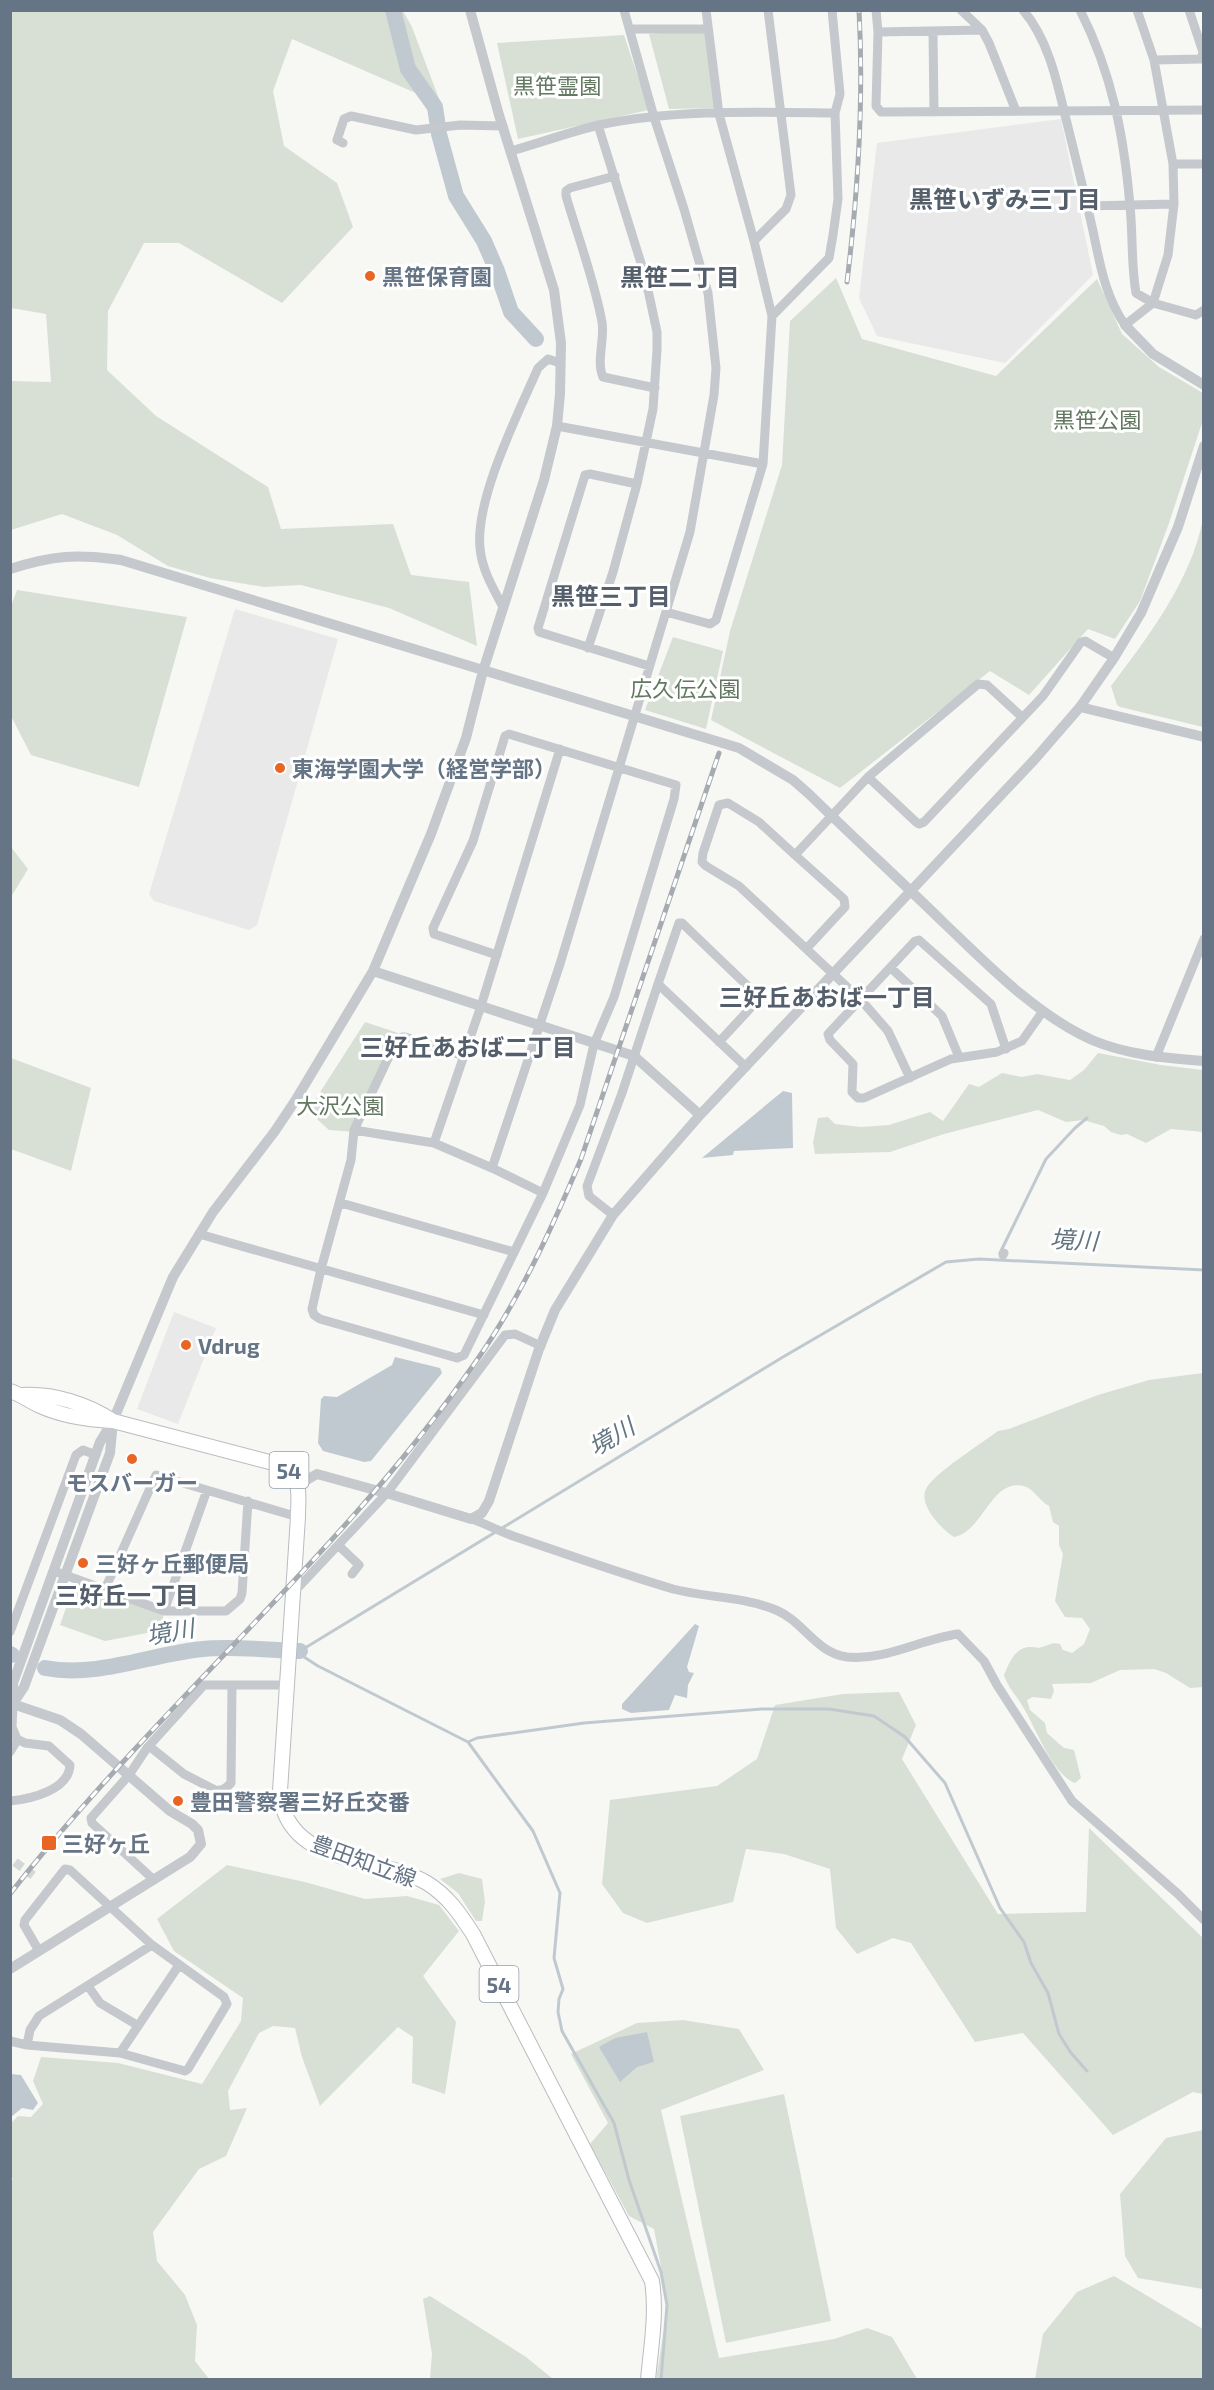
<svg xmlns="http://www.w3.org/2000/svg" width="1214" height="2390" font-family="'Exo 2','Noto Sans JP',sans-serif">
	<style>
		.built { fill: #e8e9e8 }
		.green { fill: #d8dfd5 }
		.water { fill: #c1c9d0 }
		.lines { fill: none; stroke-linecap: round; stroke-linejoin: round }
		.stream { stroke: #c1c9d0; stroke-width: 3 }
		.river { stroke: #c1c9d0; stroke-width: 16 }
		.minor-tunnel { stroke: #d3d7d8; stroke-width: 9; stroke-dasharray: 9 4.5; stroke-linecap: butt }
		.primary-casing { stroke: #b8bcc0; stroke-width: 16 }
		.minor { stroke: #c5c8cc; stroke-width: 9 }
		.tertiary { stroke: #c5c8cc; stroke-width: 10 }
		.primary { stroke: #fff; stroke-width: 14 }
		.rail-casing { stroke: #a5abb1; stroke-width: 5 }
		.rail { stroke: #fff; stroke-width: 3; stroke-dasharray: 9; stroke-linecap: butt }
		.poi-dot { fill: #e86524; stroke: #fff; stroke-width: 2 }
		.labels { text-anchor: middle; dominant-baseline: central; stroke-width: 6; stroke-linejoin: round; paint-order: stroke }
		.shield { fill: #fff; stroke: #949eaa; stroke-width: 1.5 }
		.shield-label { font-size: 21px; font-weight: bold; fill: #667586 }
		.park-label { font-size: 22px; fill: #637861; stroke: #fff }
		.poi-label { font-size: 22px; font-weight: bold; fill: #667586; stroke: #fff; text-anchor: start }
		.street-label { font-size: 22px; fill: #667586; stroke: #fff }
		.neighbourhood-label { font-size: 24px; font-weight: bold; fill: #545f6b; stroke: #fff }
		.water-label { font-size: 24px; font-style: italic; fill: #627682; stroke: #fff }
	</style>
	<rect width="100%" height="100%" fill="#f7f8f4"/>
	<path class="built" d="M1061,119L1093,275L1005,363L877,336L859,298L877,143Z
		M235,609L338,639L257,925L249,930L154,901L149,894Z
		M174,1312L216,1328L178,1424L137,1409Z"/>
	<path class="green" d="M10,11H403L412,27L441,104L292,39L273,91L284,146L337,183L353,227L282,303L179,243H144L108,311L107,370L156,416L268,487L281,529L393,524L411,575L469,582L477,646L389,608L301,585L264,587L210,578L168,566L117,535L62,514L11,530V381L51,382L46,314L11,308Z
		M708,29L722,108L669,109L649,34Z
		M624,35L649,110L518,139L497,43Z
		M836,278L862,339L996,376L1097,279L1122,334L1159,367L1203,393V420L1168,526L1140,601L1115,639L1088,629L1029,695L990,671L840,788L711,720L730,631L782,465L790,321Z
		M1203,519V727L1120,707L1117,705L1111,686C1148,637 1191,581 1203,519Z
		M17,590L187,617L139,787L31,755L11,716V606Z
		M673,637L723,651L706,729L645,710Z
		M11,847L28,869L11,897Z
		M365,1022L401,1034L355,1132L329,1130L308,1111Z
		M1098,1053L1161,1065L1203,1070V1132L1171,1129L1146,1143L1127,1134L1121,1135L1111,1132L1104,1126L1083,1120L1066,1122L1038,1110L944,1134L890,1152L815,1154L813,1142L818,1118L828,1117L835,1124L861,1127L889,1125L930,1112L943,1121L969,1084L979,1087L1002,1073L1022,1077L1037,1074L1070,1080L1084,1070Z
		M11,1058L91,1088L71,1171L11,1149Z
		M1203,1373V1687L1190,1688L1166,1673L1154,1669L1120,1670L1091,1683L1052,1684L1054,1691L1051,1699L1033,1697L1027,1700L1030,1710L1045,1723L1047,1733L1064,1748L1074,1750L1081,1778L1075,1783C1052,1774 1036,1728 1023,1707C1017,1696 1008,1688 1004,1675C1009,1663 1015,1646 1032,1647C1038,1647 1036,1649 1042,1647C1050,1645 1052,1642 1060,1644L1063,1650L1072,1653L1084,1644L1090,1629L1082,1618L1065,1617L1055,1601L1063,1554L1059,1545V1526L1053,1522L1049,1506C1039,1501 1034,1488 1023,1486C991,1479 983,1532 954,1537C942,1530 918,1505 926,1489C933,1474 982,1443 998,1431L1009,1429L1098,1395L1149,1380Z
		M79,1584L163,1615V1630L105,1641L60,1625L72,1591Z
		M899,1692L916,1725L902,1759L998,1914L1086,1912L1089,1828L1203,1938V2094L1193,2092L1113,2135L1023,2033L975,2042L911,1943L893,1938L857,1954L836,1928L830,1869L784,1854L746,1849L733,1902L647,1923L623,1913L602,1884L610,1800L717,1786L757,1759L775,1705L843,1694Z
		M227,1865L305,1882L365,1899L407,1896L439,1905L459,1931L423,1976L456,2022L445,2094L412,2083L413,2037L398,2027L320,2106L302,2057L295,2028L273,2026L259,2033L228,2091L230,2110L247,2108L226,2156L199,2169L153,2232L157,2261L185,2295L197,2325L195,2361L209,2379H11L10,2184L13,2179L10,2175L11,2123L18,2116L31,2117L43,2104L33,2081L41,2057L118,2063L202,2084L241,2021L243,1998L174,1951L157,1919Z
		M459,1873L482,1879L485,1902L482,1921H476L458,1893L440,1879Z
		M683,2020L739,2029L764,2070L661,2110L719,2358L834,2339L867,2328L892,2337L917,2379H656L668,2305L654,2229L629,2216L590,2144L608,2123L571,2054L637,2023Z
		M784,2094L831,2321L726,2343L680,2116Z
		M1203,2130V2289L1138,2278L1125,2256L1120,2194L1166,2138Z
		M1114,2276L1203,2329V2379H1035L1043,2334L1077,2292Z
		M430,2296L526,2357L553,2379H433L430,2378L432,2354L423,2299Z"/>
	<path class="water" d="M783,1091L792,1093L793,1148L734,1151L733,1155L702,1158Z
		M395,1357L440,1368L442,1373L371,1461L364,1462L323,1451L318,1443L321,1399L324,1396L337,1397L392,1365Z
		M695,1624L699,1626L687,1667L689,1672L694,1673L688,1685L687,1698L675,1695L669,1710L631,1713L622,1709V1704Z
		M647,2032L654,2062L637,2067L620,2082L599,2047L615,2038Z
		M11,2074L21,2075L38,2103L33,2110L22,2108L11,2117Z"/>
	<g class="lines">
		<path class="stream" d="M1000,1253L1046,1159L1075,1128L1087,1118
			M468,1742L477,1738L584,1723L762,1709H829L874,1716L905,1737L945,1783L1000,1908L1024,1942L1031,1963L1048,1993L1059,2034L1071,2053L1087,2071
			M661,2380L667,2305L661,2272L629,2180L614,2123L562,2031L558,2012L559,1999L563,1989L554,1958L560,1893L533,1831L468,1742L318,1666L304,1657L300,1651L783,1357L946,1262L979,1259L1204,1270"/>
		<path class="river" d="M393,10L408,69L435,107L439,134L456,196L484,241L497,271L511,312L536,339
			M10,1654L12,1655
			M45,1668C99,1678 150,1654 203,1649C233,1646 270,1650 300,1651"/>
		<path class="minor-tunnel" d="M15,1862L34,1876"/>
		<g class="primary-casing">
			<path id="primary" d="M10,1391C22,1395 29,1401 40,1406C62,1416 89,1420 113,1421L281,1465C303,1478 298,1494 298,1517L280,1791C282,1799 282,1807 285,1814C308,1867 383,1857 427,1883C448,1896 460,1914 473,1934L652,2281C657,2314 651,2346 648,2380
				M22,1395C53,1393 88,1404 113,1421"/>
		</g>
		<path class="minor" d="M876,10L878,32L876,106L881,112L1204,110
			M961,10L982,30L989,43L1016,111
			M1023,10C1047,38 1056,77 1064,111C1074,151 1084,191 1093,231C1100,264 1105,296 1125,325L1153,303L1168,255L1174,204L1173,164L1154,60L1137,10
			M1080,10C1112,73 1124,136 1130,206C1133,234 1131,265 1136,293L1153,303L1196,315L1204,310
			M631,29H708
			M878,32L982,30
			M933,32L934,112
			M1154,60L1201,59L1203,52L1189,10
			M343,143L337,140L344,119L351,116L416,130L460,125L503,126
			M511,151C540,143 569,132 599,125C675,109 757,112 835,113
			M1173,164H1204
			M615,176L570,188L566,191V196C578,237 594,279 602,322C605,339 596,362 603,377L655,388
			M1087,206L1174,204
			M754,241L786,209L791,195L768,10
			M772,316L829,258L833,235L838,199L835,113L840,94L832,10
			M557,426L763,464
			M637,484L590,474L585,475L538,628L539,632L649,666
			M503,607C493,588 482,570 480,548C475,499 518,414 538,368L548,359L560,363
			M666,612L710,624L716,620L763,464L772,316L754,241L719,114L706,10
			M588,648L613,572L637,484L653,409L657,350V332L645,276L598,125
			M868,777L916,822L919,824L924,822L1043,696L1081,642L1085,641L1114,658
			M795,855L844,899L845,907L807,948
			M891,968L942,1016L959,1057
			M719,1042L757,1001L758,996L682,923H679L658,984L746,1067
			M1006,1049L991,1004L919,940L915,941L828,1034L830,1040L853,1064L852,1092L858,1098H864L951,1059L997,1052L1022,1041L1043,1011
			M464,1056L405,1037H402L393,1048L354,1130L351,1160L321,1269L312,1309L314,1315L320,1319L457,1358L464,1355L543,1193L580,1105L594,1044L614,997L674,799L676,785L509,734L505,736L473,841L433,928L434,934L497,955
			M1156,1057L1204,939
			M910,1078L888,1031L861,1000L739,886L706,866L702,862L703,853L719,805L728,803L759,822L795,855L868,777L978,684L987,685L1022,717
			M354,1130L434,1143L492,1168L560,964L690,532L714,395L716,368L708,293L684,209L654,117L624,10
			M434,1143L481,1006L560,749
			M492,1168L543,1193
			M341,1203L514,1252
			M613,1215L589,1196L587,1186L622,1093L658,984
			M199,1234L484,1315
			M1003,1255L1004,1253
			M471,1519C485,1523 498,1531 513,1536C566,1554 619,1573 673,1589C707,1598 742,1596 776,1610C803,1621 816,1653 847,1657C885,1661 921,1639 958,1634L984,1661L997,1685L1072,1801L1178,1894L1204,1920
			M338,1545L359,1565L352,1574
			M54,1571L164,1611H226L240,1599L242,1593L248,1501
			M105,1589L156,1475L298,1517
			M293,1593L387,1493L505,1335L515,1334L541,1346
			M164,1611L207,1490
			M10,1632L76,1455L83,1450L96,1455
			M149,1746L184,1774L215,1790C223,1791 226,1788 231,1783L232,1685
			M10,1752L18,1739
			M10,1801C31,1799 69,1790 70,1765L49,1746L25,1743L17,1739L12,1727L13,1703
			M154,1880L92,1823L91,1818L129,1775L147,1748L204,1685H287
			M88,1986L100,2003L137,2025
			M10,2041L27,2045L120,2053L185,2071L188,2069L227,2004L224,1997L152,1945L70,1870L65,1869L25,1920L24,1925L39,1951
			M27,2045L30,2030L39,2016L152,1945
			M120,2053L179,1965"/>
		<path class="tertiary" d="M1125,325L1153,354L1204,385
			M10,569C54,555 76,554 121,560L739,748L793,780L809,794C854,838 900,880 945,924C989,966 1035,1014 1092,1040C1127,1055 1166,1058 1204,1061
			M1080,707L1204,737
			M373,971L634,1056L700,1115
			M298,1485L317,1474L393,1495L471,1519L482,1513L489,1501L539,1349L555,1310L613,1215L700,1115L1035,759L1080,707L1114,658L1141,613L1178,527L1204,446
			M14,1702L24,1687L110,1453L113,1421
			M10,1703L60,1720L81,1734L170,1811L192,1824L198,1830L201,1844L190,1857L10,1969
			M13,1703V1683L100,1442L113,1421L173,1277L213,1212L275,1131L295,1101L373,971L431,834L466,738L483,671L544,480L557,426L560,394L561,343L554,290L499,115L470,10"/>
		<use href="#primary" class="primary"/>
		<g class="rail-casing">
			<path id="rail" d="M847,282C858,192 864,101 859,10
				M10,1894C156,1707 342,1555 477,1360C520,1298 552,1228 581,1159L719,753"/>
		</g>
		<use href="#rail" class="rail"/>
	</g>
	<g class="poi-dot">
		<circle cx="370" cy="276" r="6"/>
		<circle cx="280" cy="768" r="6"/>
		<circle cx="186" cy="1345" r="6"/>
		<circle cx="132" cy="1459" r="6"/>
		<circle cx="83" cy="1563" r="6"/>
		<circle cx="178" cy="1801" r="6"/>
		<rect x="41" y="1835" width="16" height="16" rx="3"/>
	</g>
	<g class="labels">
		<g class="shield">
			<rect x="269.5" y="1452" width="39" height="36" rx="4.5"/>
			<rect x="479.5" y="1966" width="39" height="36" rx="4.5"/>
		</g>
		<g class="shield-label">
			<text x="289" y="1470">54</text>
			<text x="499" y="1984">54</text>
		</g>
		<g class="park-label">
			<text x="557" y="85">黒笹霊園</text>
			<text x="1097" y="419">黒笹公園</text>
			<text x="685" y="688">広久伝公園</text>
			<text x="340" y="1105">大沢公園</text>
		</g>
		<g class="poi-label">
			<text x="382" y="276">黒笹保育園</text>
			<text x="292" y="768">東海学園大学（経営学部）</text>
			<text x="198" y="1345">Vdrug</text>
			<text x="132" y="1482" text-anchor="middle">モスバーガー</text>
			<text x="95" y="1563">三好ヶ丘郵便局</text>
			<text x="190" y="1801">豊田警察署三好丘交番</text>
			<text x="62" y="1843">三好ヶ丘</text>
		</g>
		<g class="street-label">
			<text transform="translate(364 1860) rotate(20)">豊田知立線</text>
		</g>
		<g class="neighbourhood-label">
			<text x="1005" y="198">黒笹いずみ三丁目</text>
			<text x="680" y="276">黒笹二丁目</text>
			<text x="611" y="595">黒笹三丁目</text>
			<text x="827" y="996">三好丘あおば一丁目</text>
			<text x="468" y="1046">三好丘あおば二丁目</text>
			<text x="127" y="1594">三好丘一丁目</text>
		</g>
		<g class="water-label">
			<text transform="translate(1074 1239) rotate(3)">境川</text>
			<text transform="translate(611 1436) rotate(-31)">境川</text>
			<text transform="translate(170 1631) rotate(-10)">境川</text>
		</g>
	</g>
	<rect width="1214" height="2390" fill="none" stroke="#667586" stroke-width="24"/>
</svg>
